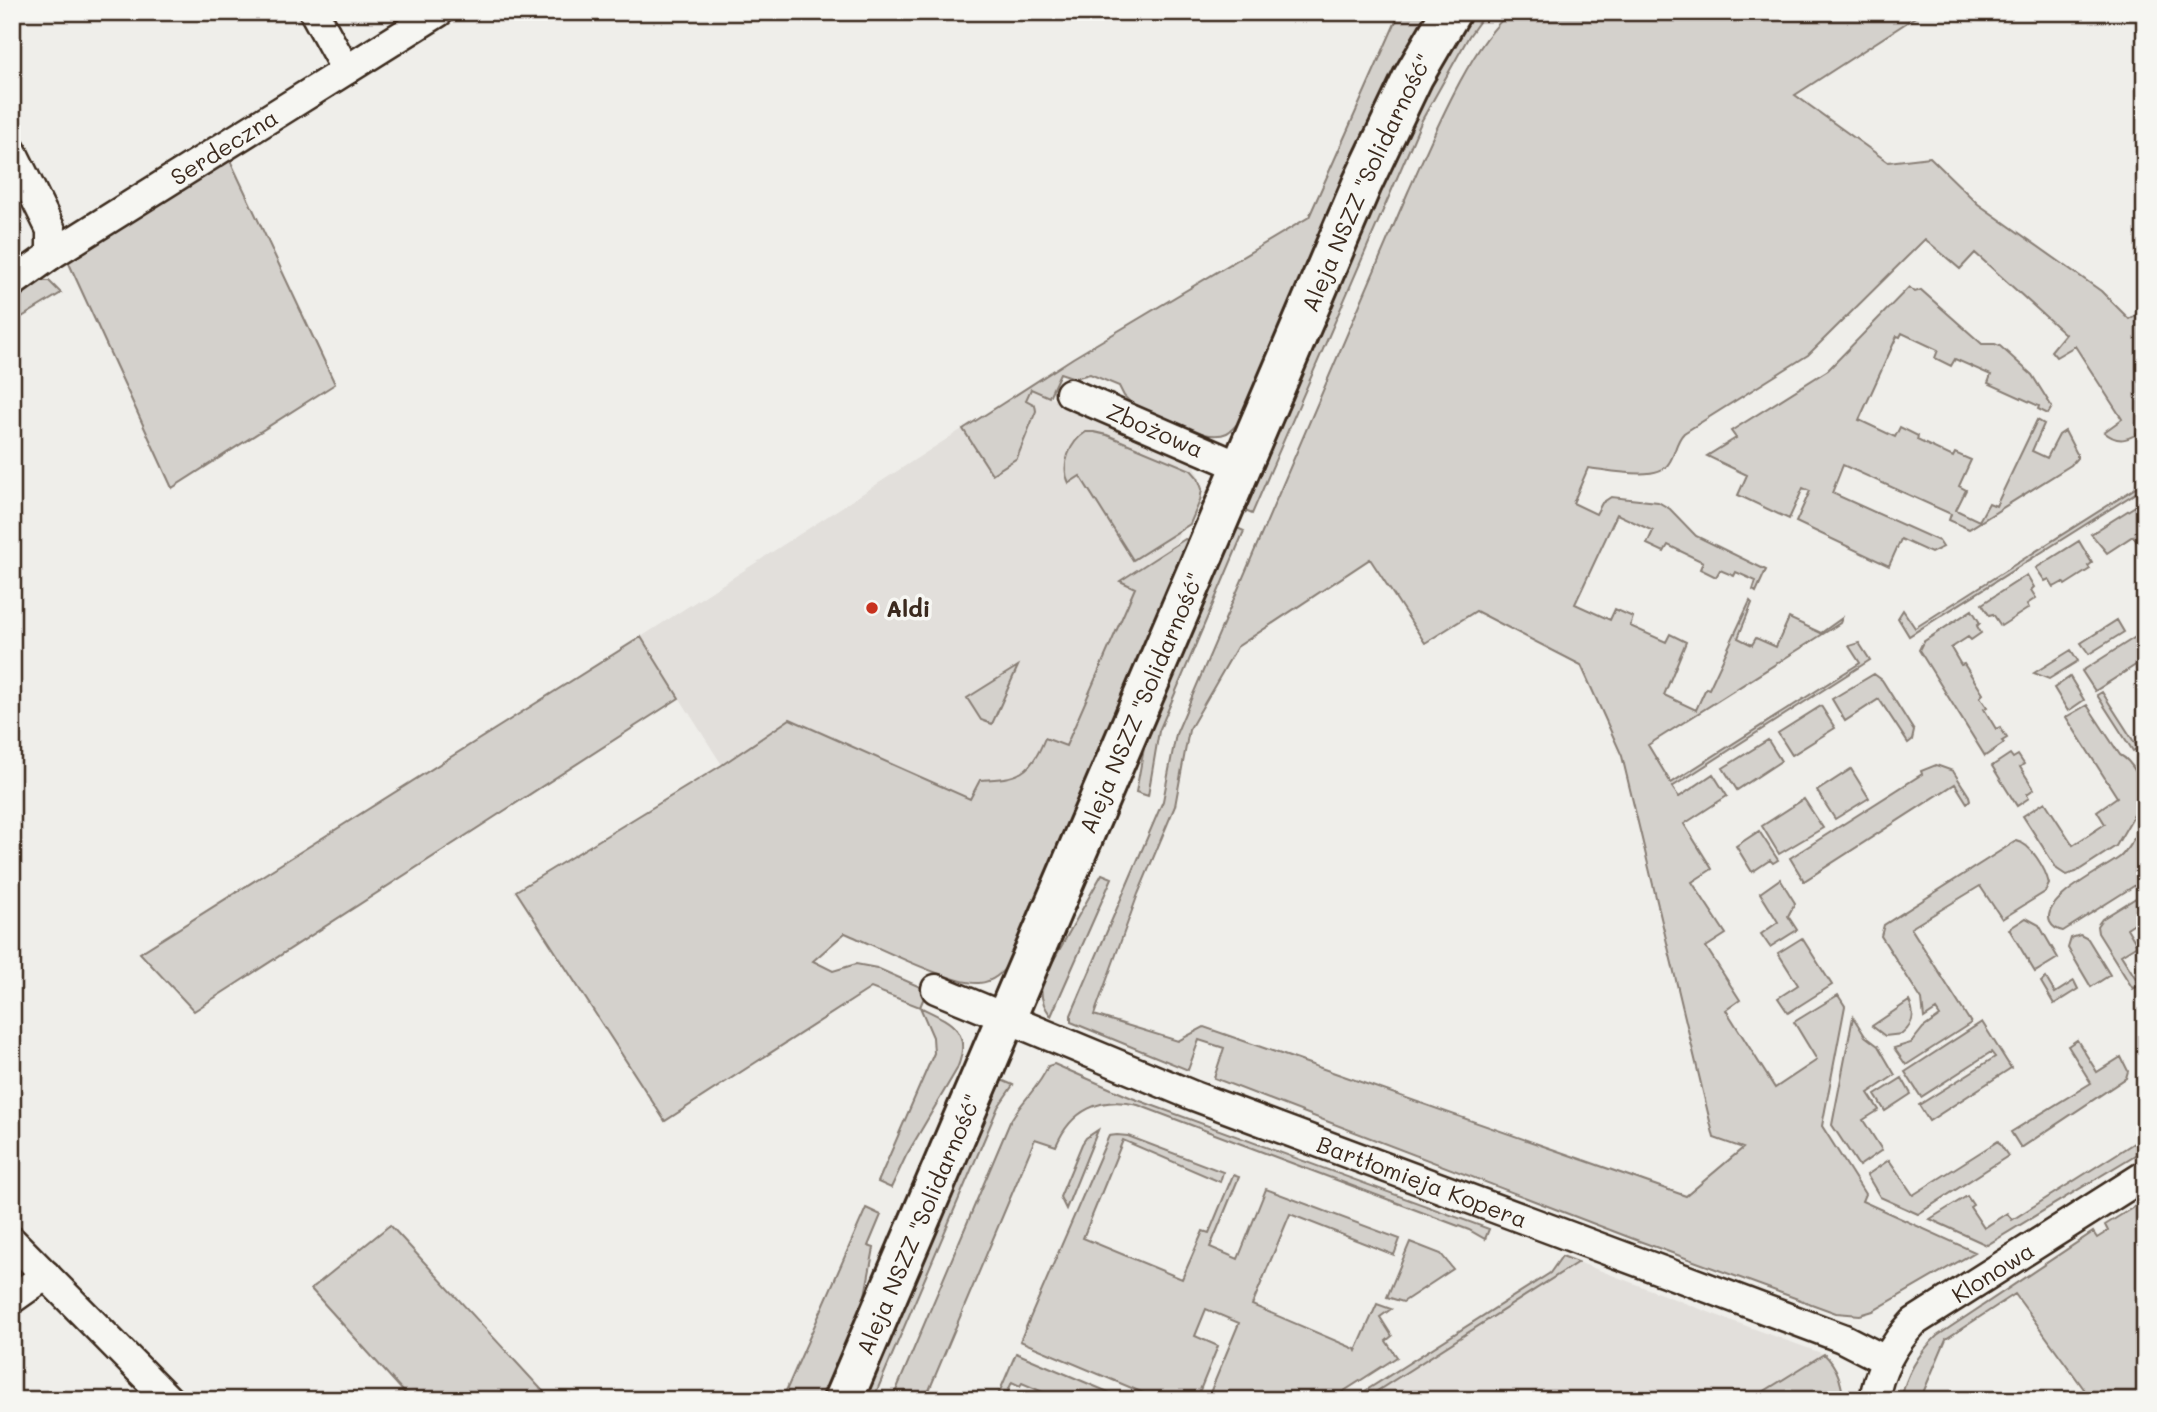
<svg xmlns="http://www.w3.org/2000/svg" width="2157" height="1412" font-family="Mali,sans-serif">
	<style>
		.built { fill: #e2dfdb }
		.green { fill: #d4d1cc; stroke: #887e75; stroke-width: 2; fill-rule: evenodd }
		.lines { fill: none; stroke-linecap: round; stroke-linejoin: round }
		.street-casing { stroke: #3b2a1e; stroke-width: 33 }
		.secondary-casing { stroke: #3b2a1e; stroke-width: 44 }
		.street { stroke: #f6f6f2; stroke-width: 28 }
		.secondary { stroke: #f6f6f2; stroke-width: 38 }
		.poi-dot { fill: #c8321e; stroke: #f6f6f2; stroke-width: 2.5 }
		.labels { text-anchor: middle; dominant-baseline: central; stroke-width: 7; stroke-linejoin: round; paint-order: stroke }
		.street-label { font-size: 23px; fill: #3b2a1e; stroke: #f6f6f2 }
		.poi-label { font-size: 23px; font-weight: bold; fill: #3b2a1e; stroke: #f6f6f2; text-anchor: start }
	</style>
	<rect width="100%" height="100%" fill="#efeeea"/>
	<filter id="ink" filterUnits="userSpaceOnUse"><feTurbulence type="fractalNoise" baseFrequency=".0143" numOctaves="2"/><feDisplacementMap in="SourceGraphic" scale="14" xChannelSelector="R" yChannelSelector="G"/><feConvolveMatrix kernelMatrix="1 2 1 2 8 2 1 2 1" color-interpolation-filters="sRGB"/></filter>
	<g filter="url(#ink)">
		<path class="built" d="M1027,387L1194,462L1201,484L1049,834L791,719L722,765L641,637Z
			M1578,1262L1716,1315L1824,1354L1750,1400H1363Z"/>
		<path class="green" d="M1400,12H1429C1352,139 1301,281 1243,417C1238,423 1233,430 1227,433C1204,444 1154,413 1132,404L1124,396L1119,386L1090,374L1075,378L1060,373L1049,397L1031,389L1026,400L1035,405L1036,411L1017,458L992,474L963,429L1073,358L1309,217Z
			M1472,12H1486L1469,36L1422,120L1252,514L1243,510L1378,192L1415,112Z
			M1511,12H1923L1795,95L1888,162L1930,157L1978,204L2101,291L2129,319L2145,309V429C2130,439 2119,445 2104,432L2122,419L2075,346L2056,357L2051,351L2065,334L1975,253L1960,269L1925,239L1808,355L1684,433C1675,442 1676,453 1669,463C1658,482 1608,470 1588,468L1573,503L1596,514L1602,503L1611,497L1658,502L1670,509L1696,536L1766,570L1756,592L1753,590L1756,581L1736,572L1734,576L1720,570L1716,577L1700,569L1703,562L1668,545L1664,552L1647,544L1653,531L1617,514L1575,604L1610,620L1615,609L1633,617L1630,626L1666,642L1670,634L1686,642L1664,695L1696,710L1706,688L1709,689L1750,601L1752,603L1738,638L1752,645L1756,638L1776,647L1789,618L1821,633L1842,618L1840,623L1823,634L1648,745L1671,783L1860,663L1849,646L1859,643L1870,660L1672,787L1679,797L1713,774L1727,796L1684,824L1712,869L1692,882L1726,934L1706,947L1740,1000L1726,1010L1775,1088L1817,1060L1794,1022L1838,995L1845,1006L1822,1126L1865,1194L1862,1201L1975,1252L1873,1311L1860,1315L1836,1313L1631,1238L1214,1078L1224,1048L1199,1040L1188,1070L1071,1022V1015L1163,801L1176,734L1408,192C1430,144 1470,44 1511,12ZM1370,559L1425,643L1476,611L1581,665L1622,756L1714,1138L1743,1148L1686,1196L1204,1027L1178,1041L1094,1015L1138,894L1175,806L1189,730L1237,647Z
			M228,156L335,384L172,488L67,259Z
			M30,281H49L61,293L12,323V291Z
			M1909,287L1915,292L1921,290L1982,344H1995L2000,346L2032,375L2052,407L2048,414L2038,409L2039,406L1988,383L1991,375L1955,359L1951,366L1935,358L1938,350L1902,333L1900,337L1897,336L1859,420L1895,437L1900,427L1918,436L1917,440L1953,457L1955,453L1971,460L1959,486L1966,490L1956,510L1979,521L1989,503L1996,506L2037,420L2044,424L2032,451L2047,458L2059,435L2065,431L2077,454V458L2071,465L1969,529L1949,520L1951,514L1843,465L1832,493L1939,541L1943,547L1931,553L1901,539L1889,566L1796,522L1810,491L1803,488L1789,519L1738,495L1747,475L1707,456L1736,438L1731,431L1828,370Z
			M1086,432H1094L1107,435L1191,470L1198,478L1202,489L1200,501L1190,524L1133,560L1080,476L1069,483C1060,465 1070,442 1086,432Z
			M2145,482V487L1909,636L1898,618L1903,610L1915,628Z
			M2145,500V554L2133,536L2107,553L2091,534Z
			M1235,527L1244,531L1159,731L1148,796L1136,792L1146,737Z
			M1185,539L1190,541L1010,962C1002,973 993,982 979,983C952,985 874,945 845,933L813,961L833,971L856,964L877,968L927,990L920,1007C951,1022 973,1030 957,1069L906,1156L891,1188L878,1182L934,1053L933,1037L920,1007L871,988L665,1121L516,891L722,765L790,719L970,799L980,780C1018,778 1030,776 1045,738L1066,746L1135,588L1120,581Z
			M2079,541L2092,563L2088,566L2090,569L2065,585L2063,582L2054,587L2049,579L2045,581L2036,568Z
			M2027,575L2034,587L2031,590L2036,598L2027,604L2029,608L2001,626L1993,614L1989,615L1982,604Z
			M1972,610L1980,623L1977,626L1981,633L1971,640L1968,637L1951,648L1961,665L1964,664L1983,694L1980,697L1987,707L1984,709L1996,729L2000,727L2007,738L2002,741L2004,743L1985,756L1919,650L1923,642Z
			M2117,620L2124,632L2089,654L2081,643Z
			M2145,631V659L2095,691L2082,671Z
			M641,637L679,698L194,1011L140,953Z
			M2071,650L2078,661L2049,679L2034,673Z
			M1018,666L992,724L981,720L967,698Z
			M1874,674L1882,680L1914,731L1912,740L1908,743L1879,699L1845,721L1832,699Z
			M2070,677L2084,700L2068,711L2054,688Z
			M2102,692L2138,748L2133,751L2097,695Z
			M2087,705L2120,755C2131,760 2145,784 2145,796L2116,846L2076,872L2066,875L2057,869L2023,816L2045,802L2073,845L2105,824L2097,811L2117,797L2066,717Z
			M1821,706L1835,728L1792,755L1778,733Z
			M1768,740L1781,761L1737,790L1723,768Z
			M2010,754L2013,758L2018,755L2024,764L2020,767L2034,789L2027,794L2029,798L2017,806L1992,766Z
			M1936,765L1953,771L1969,796L1970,800L1967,803L1955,784L1804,881L1790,858L1922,774L1921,771Z
			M1851,769L1869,798L1835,819L1817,791Z
			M1804,799L1823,828L1779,854L1762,826Z
			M2145,827V879L2063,931C2058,930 2053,928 2050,922C2040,899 2105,869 2120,857C2130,848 2133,835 2145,827Z
			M1759,831L1778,860L1773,863L1770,860L1752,872L1736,846Z
			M2016,841C2031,843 2046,870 2049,884L2045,892L2002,919L1980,886L1911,928L1971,1023L1906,1065L1894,1048L1911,1043L1923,1028L1940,1016L1936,1010L1924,1018L1922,1000L1881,936L1884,925Z
			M1102,874L1112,878L1051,1016C1042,1005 1039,991 1044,977Z
			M1780,879L1795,903L1788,916L1797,930L1770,947L1761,934L1778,922L1760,893Z
			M2144,893L2145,916L2127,928L2137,945L2121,955L2140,985L2133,989L2098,933L2097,926L2102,919Z
			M2026,918L2039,925L2058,958L2035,972L2009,929Z
			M2080,935L2088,939L2110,975L2091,987L2068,948L2071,938Z
			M1802,938L1832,985L1788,1013L1778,998L1798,985L1778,953Z
			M2046,978L2055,993L2074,981L2078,989L2054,1004L2041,982Z
			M1909,1001C1916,1015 1913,1025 1902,1034L1885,1036L1872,1026Z
			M1853,1017L1865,1036L1878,1046L1895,1075L1868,1093L1879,1110L1863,1120L1882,1150L1859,1166L1832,1125Z
			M1982,1022L2011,1068L1929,1121L1919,1105L1995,1057L1991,1052L1921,1097L1905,1072Z
			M2077,1040L2097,1072L2121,1057L2128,1071L2126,1078L2021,1148L2011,1132L2091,1083L2068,1046Z
			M1054,1064L1132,1098L1489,1229L1485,1239L1469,1230L1138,1105C1100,1096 1071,1110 1056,1146L1035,1139L925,1400H892L1010,1122C1020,1102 1040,1087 1048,1066Z
			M1902,1078L1911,1094L1885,1111L1875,1095Z
			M999,1079L1013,1085L998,1107L873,1400H862Z
			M1098,1130L1066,1209L1060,1197L1082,1144L1086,1138Z
			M1117,1135L1128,1136L1223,1172L1220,1182L1123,1140L1083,1238L1182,1279L1203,1231L1209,1233L1233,1175L1239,1177L1210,1247L1238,1259L1266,1189L1400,1239L1394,1255L1290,1214L1252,1305L1355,1349L1356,1351L1377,1304L1391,1309L1380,1317L1392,1336L1386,1341L1397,1357L1330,1400H1207L1239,1323L1206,1309L1195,1336L1218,1346L1196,1400H1160L1020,1341L1108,1138L1109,1136Z
			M2145,1136V1149L1987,1245L1930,1219L1967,1196L1973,1205L1970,1207L1984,1228L2007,1213L2012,1220Z
			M1998,1141L2008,1156L1918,1214L1880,1197L1867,1175L1889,1160L1913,1195Z
			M2145,1200V1400H2092L2015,1294L1946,1339L1920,1400H1901C1906,1374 1918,1354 1937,1336L2093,1232L2097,1238L2108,1231L2105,1225Z
			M866,1208L881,1215L868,1246L874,1248L863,1306L821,1400H782Z
			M390,1225L551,1400H411L311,1289Z
			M1410,1242L1441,1254L1453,1269L1403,1302L1387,1297Z
			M1562,1256L1578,1262L1363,1400H1351L1550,1273Z
			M1016,1353L1127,1400H1061L1022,1383L1020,1386L1012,1382L1004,1400H996Z
			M1824,1354C1838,1367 1841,1382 1844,1400H1750Z"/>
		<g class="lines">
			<g class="street-casing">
				<g id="street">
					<path d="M314,12L346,70"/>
					<path d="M12,151L51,230V255"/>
					<path id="s1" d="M12,283L51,255L439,12"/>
					<path id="s2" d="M1070,393L1241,467"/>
					<path id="s3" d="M936,989L1194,1096L1842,1338L1885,1360"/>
					<path d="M12,1241L169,1400"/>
					<path d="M12,1299L46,1275"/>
					<path id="s4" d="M1874,1400C1879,1369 1893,1344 1914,1322L2145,1175"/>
				</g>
			</g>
			<g class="secondary-casing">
				<g id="secondary">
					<path id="s5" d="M843,1400L1362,184L1413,77L1451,12"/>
				</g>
			</g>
			<use href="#street" class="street"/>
			<use href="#secondary" class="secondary"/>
		</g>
	</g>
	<circle class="poi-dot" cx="872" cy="608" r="7"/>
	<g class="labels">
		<g class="street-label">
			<text stroke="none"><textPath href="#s1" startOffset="252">Serdeczna</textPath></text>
			<text stroke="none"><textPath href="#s5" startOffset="1325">Aleja NSZZ "Solidarność"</textPath></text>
			<text stroke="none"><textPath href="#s2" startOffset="93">Zbożowa</textPath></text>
			<text stroke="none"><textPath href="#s5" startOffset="758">Aleja NSZZ "Solidarność"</textPath></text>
			<text stroke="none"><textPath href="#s3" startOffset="523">Bartłomieja Kopera</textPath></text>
			<text stroke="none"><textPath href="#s5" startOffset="191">Aleja NSZZ "Solidarność"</textPath></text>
			<text stroke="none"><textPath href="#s4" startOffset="182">Klonowa</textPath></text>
		</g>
		<g class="poi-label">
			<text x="886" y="608">Aldi</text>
		</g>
	</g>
	<rect width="2157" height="1412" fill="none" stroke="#f6f6f2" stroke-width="42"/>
	<rect x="21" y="21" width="2115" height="1370" fill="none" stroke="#3b2a1e" stroke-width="2.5" filter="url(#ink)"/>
</svg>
